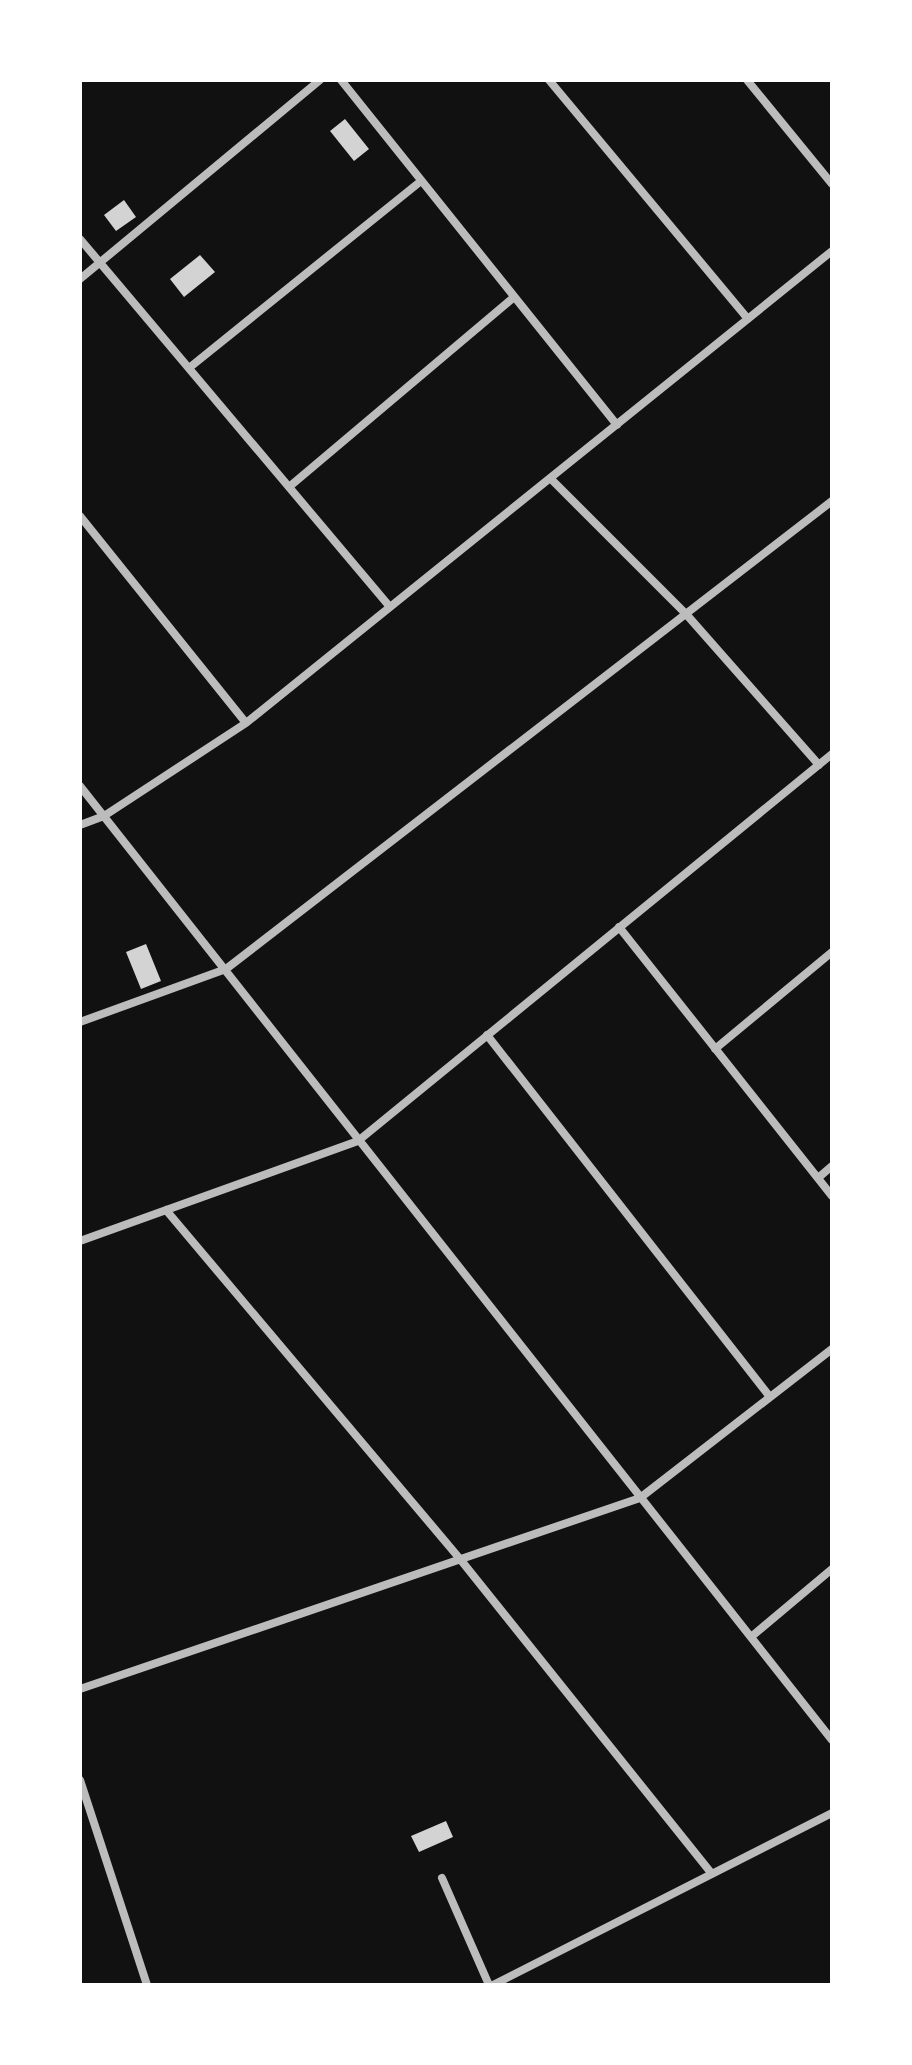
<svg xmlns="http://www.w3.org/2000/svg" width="912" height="2065" font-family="'Sofia Sans Condensed',sans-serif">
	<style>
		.building { fill: #d3d3d3 }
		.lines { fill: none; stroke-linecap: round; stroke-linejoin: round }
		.minor { stroke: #bcbcbc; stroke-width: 8 }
	</style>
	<rect width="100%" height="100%" fill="#111"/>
	<path class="building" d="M345,119L369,149L354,161L330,131Z
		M124,200L136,217L116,231L104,215Z
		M200,255L215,272L184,297L170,279Z
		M146,944L161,981L141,989L126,952Z
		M446,1821L453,1837L419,1852L411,1836Z"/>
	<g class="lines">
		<path class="minor" d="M341,80L617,425
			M549,80L748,319
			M747,80L832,184
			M80,239L390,607
			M80,279L320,80
			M189,368L421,181
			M550,478L686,614L819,765
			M289,487L513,298
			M80,516L246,723
			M80,786L832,1740
			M80,825L104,816L246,723L832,251
			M619,927L832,1196
			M80,1022L226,969L832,501
			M487,1035L770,1397
			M715,1049L832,952
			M818,1178L832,1166
			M166,1210L460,1559L712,1874
			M80,1241L358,1141L832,754
			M751,1637L832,1569
			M80,1689L640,1498L832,1349
			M80,1780L147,1985
			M442,1878L489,1985
			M493,1985L832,1813"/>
	</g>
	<rect width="912" height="2065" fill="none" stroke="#ffffff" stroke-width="164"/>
</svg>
